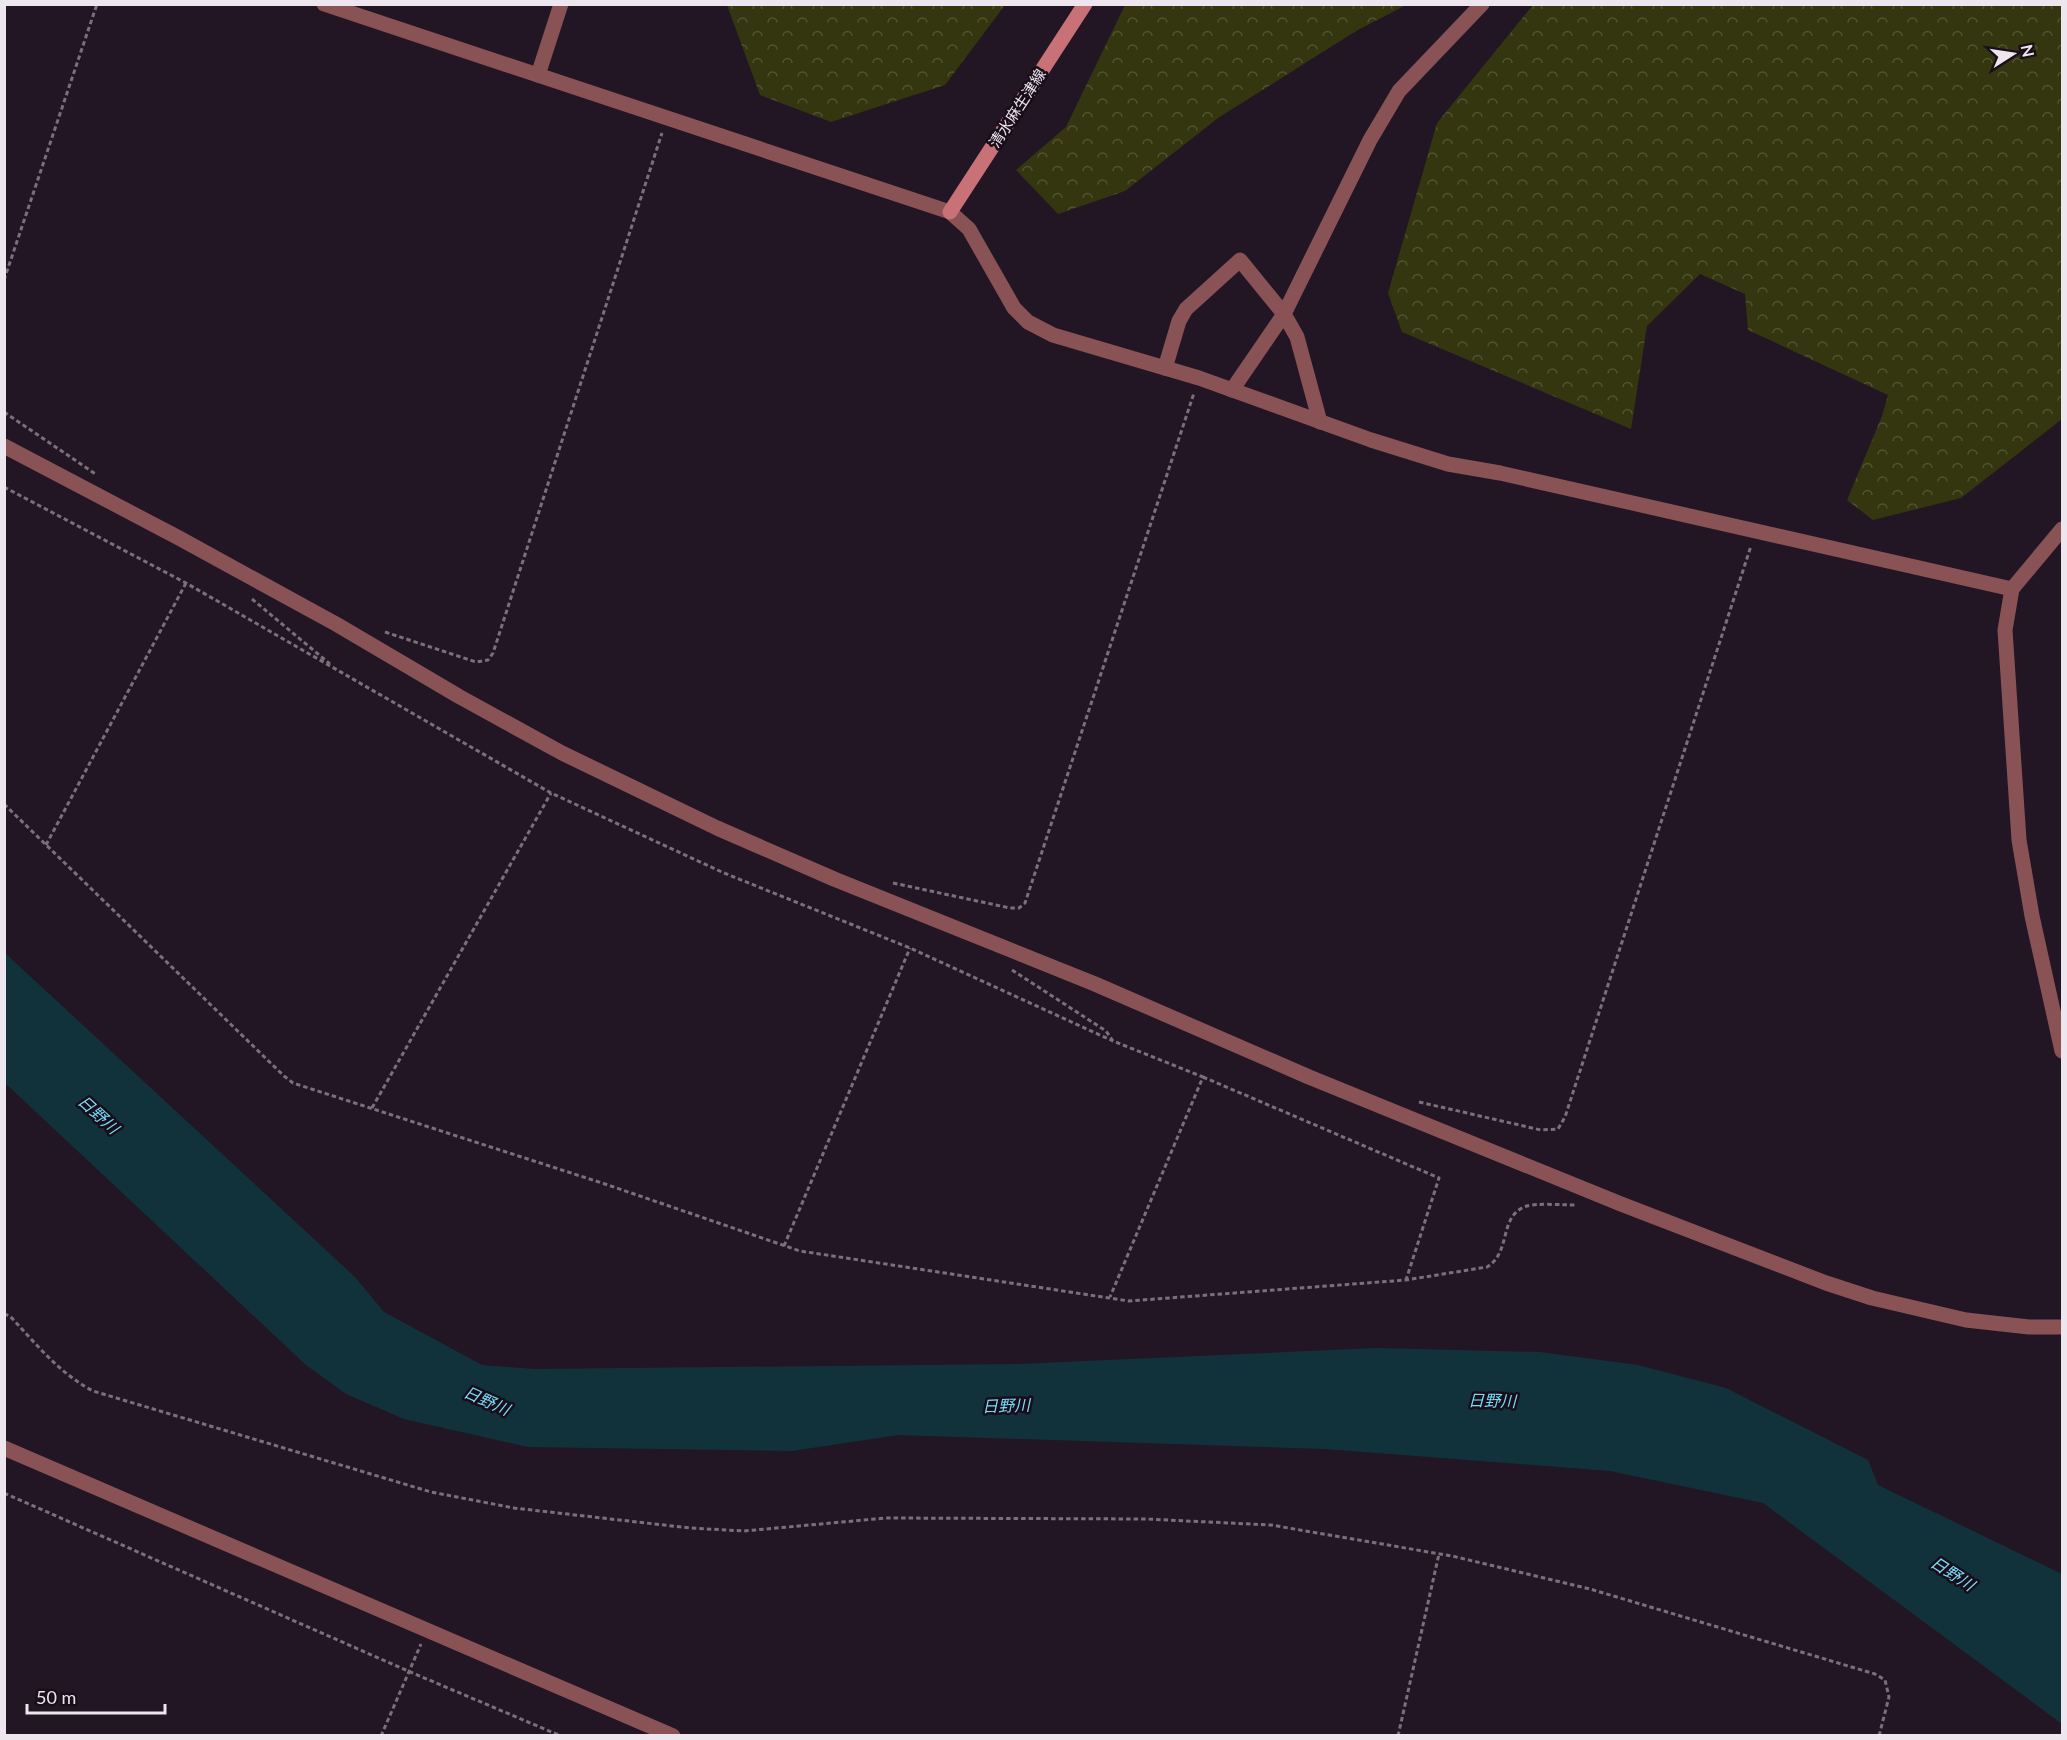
<svg xmlns="http://www.w3.org/2000/svg" width="2067" height="1740" font-family="Lato,'Noto Sans JP',sans-serif">
	<style>
		.forest { fill: url(#forest-crowns) }
		.water { fill: #12323b }
		.lines { fill: none; stroke-linecap: round; stroke-linejoin: round }
		.path { stroke: #7a6f7b; stroke-width: 3; stroke-dasharray: 4.5 3; stroke-linecap: butt }
		.minor { stroke: #895356; stroke-width: 15 }
		.tertiary { stroke: #895356; stroke-width: 15 }
		.secondary { stroke: #c87177; stroke-width: 15 }
		.labels { text-anchor: middle; dominant-baseline: central; stroke-width: 5; stroke-linejoin: round; paint-order: stroke }
		.street-label { font-size: 15px; fill: #eee6ef; stroke: #190d1a }
		.water-label { font-size: 16px; font-style: italic; fill: #76defb; stroke: #190d1a }
	</style>
	<defs>
		<pattern id="forest-crowns" width="20" height="18" patternUnits="userSpaceOnUse" patternTransform="scale(1.5)"><rect width="20" height="18" fill="#33360e"/><path d="M2 6a3 3 0 1 1 6 0M12 15a3 3 0 1 1 6 0" fill="none" stroke="#515331"/></pattern>
	</defs>
	<rect width="100%" height="100%" fill="#221624"/>
	<path class="forest" d="M727,5V4L1005,5L945,85L831,122L760,95Z
		M1125,5V4L1406,5L1356,31L1218,118L1125,191L1058,214L1016,170L1066,127Z
		M1533,5H2062V419L1961,498L1873,520L1847,500L1882,416L1888,395L1748,330L1745,294L1700,274L1647,326L1631,429L1402,332L1388,293L1437,123Z"/>
	<path class="water" d="M5,953L355,1277L384,1312L482,1365L534,1369L1018,1364L1376,1348L1540,1352L1638,1365L1726,1388L1868,1460L1878,1485L2062,1574V1724L1763,1503L1610,1471L1325,1449L898,1435L792,1451L528,1447L404,1419L346,1394L306,1365L5,1083Z"/>
	<g class="lines">
		<path class="path" d="M4,280L97,4
			M4,412L97,475
			M4,487L186,583L551,793L724,873L910,948L1113,1041
			M252,599L330,664
			M385,632L476,662L488,660L493,653L662,133
			M4,804L284,1076L293,1083L605,1184L800,1251L1129,1301L1406,1280L1487,1267C1512,1252 1498,1215 1527,1206C1536,1203 1564,1205 1575,1205
			M46,845L186,583
			M893,883L1010,908H1019L1025,903L1194,393
			M1012,970L1106,1031L1113,1041L1203,1077L1110,1297
			M1203,1077L1439,1178L1406,1280
			M1419,1102L1541,1130L1558,1129L1565,1117L1751,546
			M372,1108L551,793
			M784,1246L910,948
			M4,1314L10,1316C36,1344 59,1373 93,1391L431,1492L514,1508L690,1528L744,1531L886,1518L1146,1519L1271,1525L1452,1556L1590,1589L1875,1674L1885,1680L1889,1697L1879,1736
			M4,1493L408,1671L561,1736
			M381,1736L421,1644
			M1398,1736L1439,1554"/>
		<path class="minor" d="M538,75L561,4
			M1165,368L1179,321L1186,309L1240,260L1284,314L1297,337L1320,422
			M1232,390L1284,314L1370,140L1399,91L1482,4
			M4,446L179,538L336,624L460,697L562,753L717,828L834,879L1095,984L1309,1077L1621,1204L1826,1283L1872,1298L1966,1320L2029,1327H2062
			M2012,589L2062,529
			M4,1448L673,1736"/>
		<path class="tertiary" d="M324,4L950,212L969,229L1014,308L1028,322L1053,335L1199,378L1371,440L1448,464L1500,473L2012,589L2005,630L2019,840L2032,916L2062,1051"/>
		<path class="secondary" d="M950,212L1085,4"/>
	</g>
	<g class="labels">
		<g class="street-label">
			<text transform="translate(1017 108) rotate(-57)">清水麻生津線</text>
		</g>
		<g class="water-label">
			<text transform="translate(99 1114) rotate(42)">日野川</text>
			<text transform="translate(487 1400) rotate(24)">日野川</text>
			<text transform="translate(1492 1400) rotate(1)">日野川</text>
			<text transform="translate(1006 1405) rotate(-2)">日野川</text>
			<text transform="translate(1953 1573) rotate(33)">日野川</text>
		</g>
	</g>
	<rect width="2067" height="1740" fill="none" stroke="#eee6ef" stroke-width="12"/>
	<g transform="translate(2013 54) rotate(78)" stroke="#190d1a" stroke-width="4.5" paint-order="stroke">
	<path d="M0-4.5L10 22L0 15L-10 22Z" fill="#eee6ef"/>
	<text y="-9" font-size="16" font-weight="bold" text-anchor="middle" fill="#eee6ef">N</text>
	</g>
	<path d="M27 1704v9h138v-9" fill="none" stroke="#eee6ef" stroke-width="3"/>
	<text x="36" y="1704" font-size="18" fill="#eee6ef" stroke="#190d1a" stroke-width="4.5" paint-order="stroke">50 m</text>
</svg>
